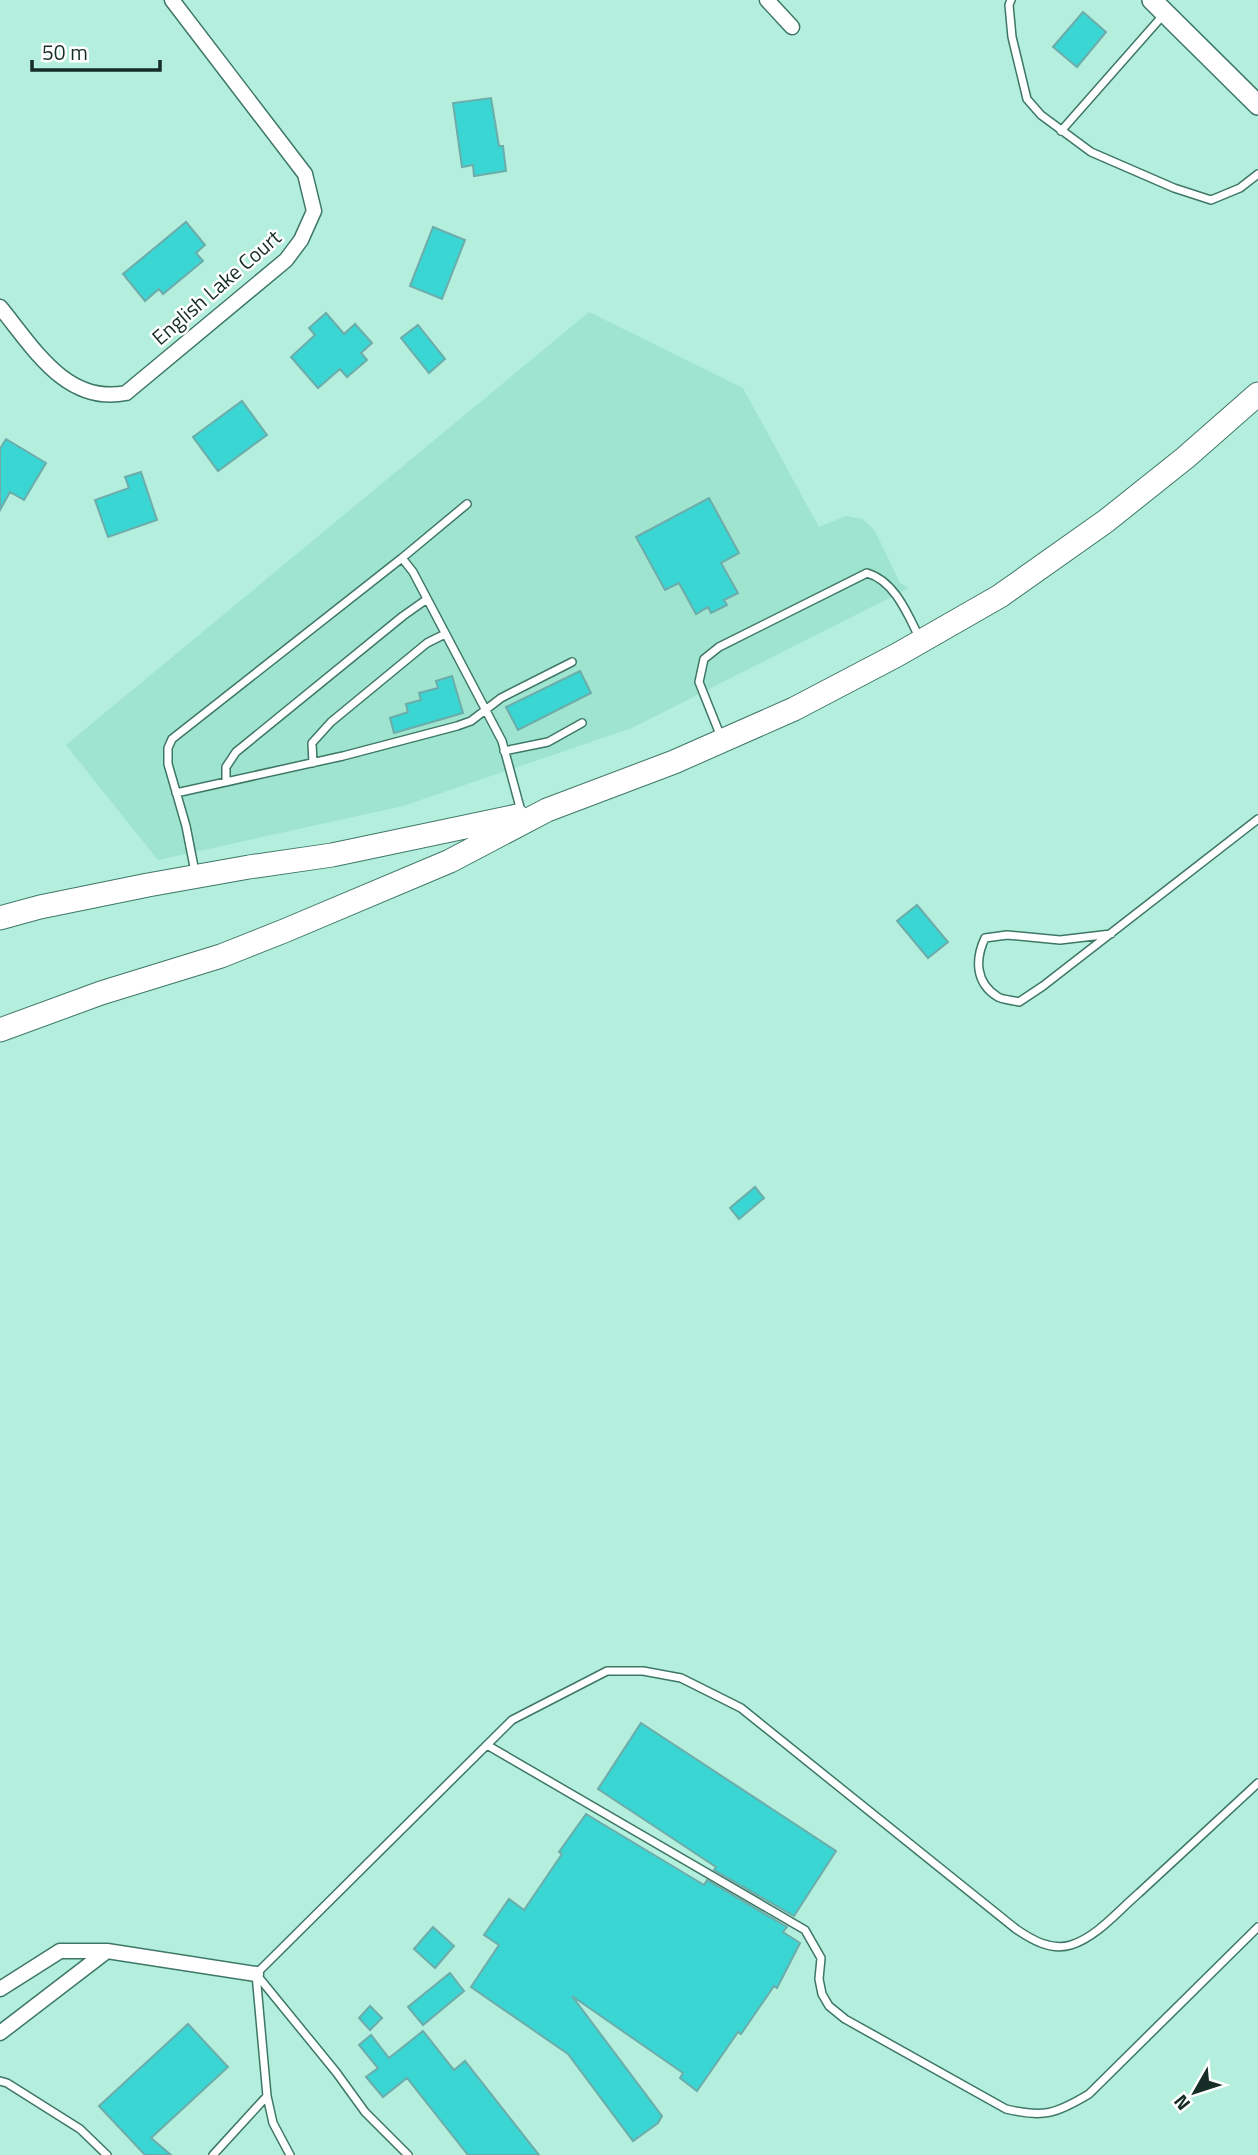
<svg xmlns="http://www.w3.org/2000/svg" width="1258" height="2155" font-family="'Titillium Web',sans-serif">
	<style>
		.built { fill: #9fe4ce }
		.building { fill: #3ad6d3; stroke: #6cacaa; stroke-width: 2 }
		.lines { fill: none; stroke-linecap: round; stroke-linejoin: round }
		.lane-casing { stroke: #3e7767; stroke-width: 10 }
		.street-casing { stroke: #3e7767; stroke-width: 17 }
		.secondary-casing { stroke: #3e7767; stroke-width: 22 }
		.primary-casing { stroke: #3e7767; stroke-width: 25 }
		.lane { stroke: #fff; stroke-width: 7 }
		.street { stroke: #fff; stroke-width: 14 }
		.secondary { stroke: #fff; stroke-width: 19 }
		.primary { stroke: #fff; stroke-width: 23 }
		.labels { text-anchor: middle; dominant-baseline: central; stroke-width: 5; stroke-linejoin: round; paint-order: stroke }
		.street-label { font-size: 21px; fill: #152d26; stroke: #fff }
	</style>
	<rect width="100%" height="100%" fill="#b3efdc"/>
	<path class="built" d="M589,312L743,388L819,527L846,516L863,519L875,531L900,583L909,588L632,728L403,806L158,860L66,745Z"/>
	<path class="building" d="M1083,12L1106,32L1077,67L1053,47Z
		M491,98L499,146H503L506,171L474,176L473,165L462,167L453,103Z
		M186,222L205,245L196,253L203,261L163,294L159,289L145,301L123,274Z
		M433,227L465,240L442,299L410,286Z
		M326,313L344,334L355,324L372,343L361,353L367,360L347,377L340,369L318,388L291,357L315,335L309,328Z
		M418,325L445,359L429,373L401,338Z
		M242,401L267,435L218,471L193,437Z
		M6,439L46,463L24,500L10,492L0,510V449Z
		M141,472L157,520L108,537L95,500L129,488L125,477Z
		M709,498L739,553L721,563L738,593L724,600L727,605L711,613L708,607L696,614L679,583L665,590L636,537Z
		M580,671L591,693L518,730L506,707Z
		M452,676L463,713L394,733L390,718L408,712L406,704L421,700L419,693L438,688L436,681Z
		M917,905L948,942L928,958L897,921Z
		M755,1187L764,1198L739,1219L730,1208Z
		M641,1723L836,1851L794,1916L714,1870L716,1867L598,1789Z
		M586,1814L704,1885L707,1880L787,1927L783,1932L800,1943L777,1988L774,1986L741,2034L738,2032L697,2091L680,2078L683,2073L572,1996L662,2116L658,2123L633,2141L568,2054L471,1987L499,1945L484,1935L509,1899L524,1910L562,1854L559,1852Z
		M433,1927L454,1946L435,1968L414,1949Z
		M450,1973L464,1991L423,2025L408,2007Z
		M370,2006L382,2018L370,2030L359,2018Z
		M188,2024L228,2067L151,2138L171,2155H145L99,2106Z
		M423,2031L454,2070L465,2061L539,2155H468L407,2078L383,2097L366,2077L378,2068L359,2045L371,2035L389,2058Z"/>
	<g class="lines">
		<g class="lane-casing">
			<path id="lane" d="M1011,0L1009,5L1012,37L1027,99L1041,115L1091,152L1174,188L1211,200L1240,188L1258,174
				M1061,131L1165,13
				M467,504L402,558L413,572L502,741L521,811
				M721,737L699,682L704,659L719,647L867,573C895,581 908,615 920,639
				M504,751L548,742L582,723
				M313,763L312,743L331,722L427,643L445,634
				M226,782V767L236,752L403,616L427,599
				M176,793L343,756L457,726L471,721L501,698L572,662
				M195,872L186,826L168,764V748L172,739L402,558
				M1111,934L1060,940L1007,935L985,938C975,959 975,983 998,997C1003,1000 1013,1000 1019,1002L1043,986L1258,819
				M487,1745L805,1930L821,1958L819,1979L822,1994L829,2006L845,2019L1006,2109C1043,2118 1056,2114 1089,2094L1258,1927
				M256,1974L512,1720L607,1671H643L681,1678L741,1708L1016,1929C1032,1940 1051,1951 1071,1945C1097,1937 1119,1910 1139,1893C1179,1856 1218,1820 1258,1783
				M256,1974L336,2072L365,2112L408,2155
				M256,1974L267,2096L273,2123L290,2155
				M0,2081L7,2083L80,2129L107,2155
				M213,2155L267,2096"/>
		</g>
		<g class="street-casing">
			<path id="street" d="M767,0L792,27
				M0,307C33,347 66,405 126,393L286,260L301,240L314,211L305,174L172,0
				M0,1989L60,1951H107L256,1974
				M0,2033L107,1951"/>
		</g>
		<g class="secondary-casing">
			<path id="secondary" d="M1152,0L1258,105"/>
		</g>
		<g class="primary-casing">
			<path id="primary" d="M0,918L40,907L148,885L249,867L332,855L517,816
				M0,1030L101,993L221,956L284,931L450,861L547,810L674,762L794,709L897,655L1000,596L1106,521L1185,458L1258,394"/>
		</g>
		<use href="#lane" class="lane"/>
		<use href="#street" class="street"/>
		<use href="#secondary" class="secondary"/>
		<use href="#primary" class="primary"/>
	</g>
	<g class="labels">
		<g class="street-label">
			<text transform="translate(216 287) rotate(-41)">English Lake Court</text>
		</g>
	</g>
	<g transform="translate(1195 2092) rotate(231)" stroke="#ffffff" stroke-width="5" paint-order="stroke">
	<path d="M0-5L12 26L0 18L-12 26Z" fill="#152d26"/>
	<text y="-10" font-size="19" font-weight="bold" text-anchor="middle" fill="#152d26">N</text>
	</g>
	<path d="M32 60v10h128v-10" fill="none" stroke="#152d26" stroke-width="3.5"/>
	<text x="42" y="60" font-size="21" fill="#152d26" stroke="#ffffff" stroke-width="5" paint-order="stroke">50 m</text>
</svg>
